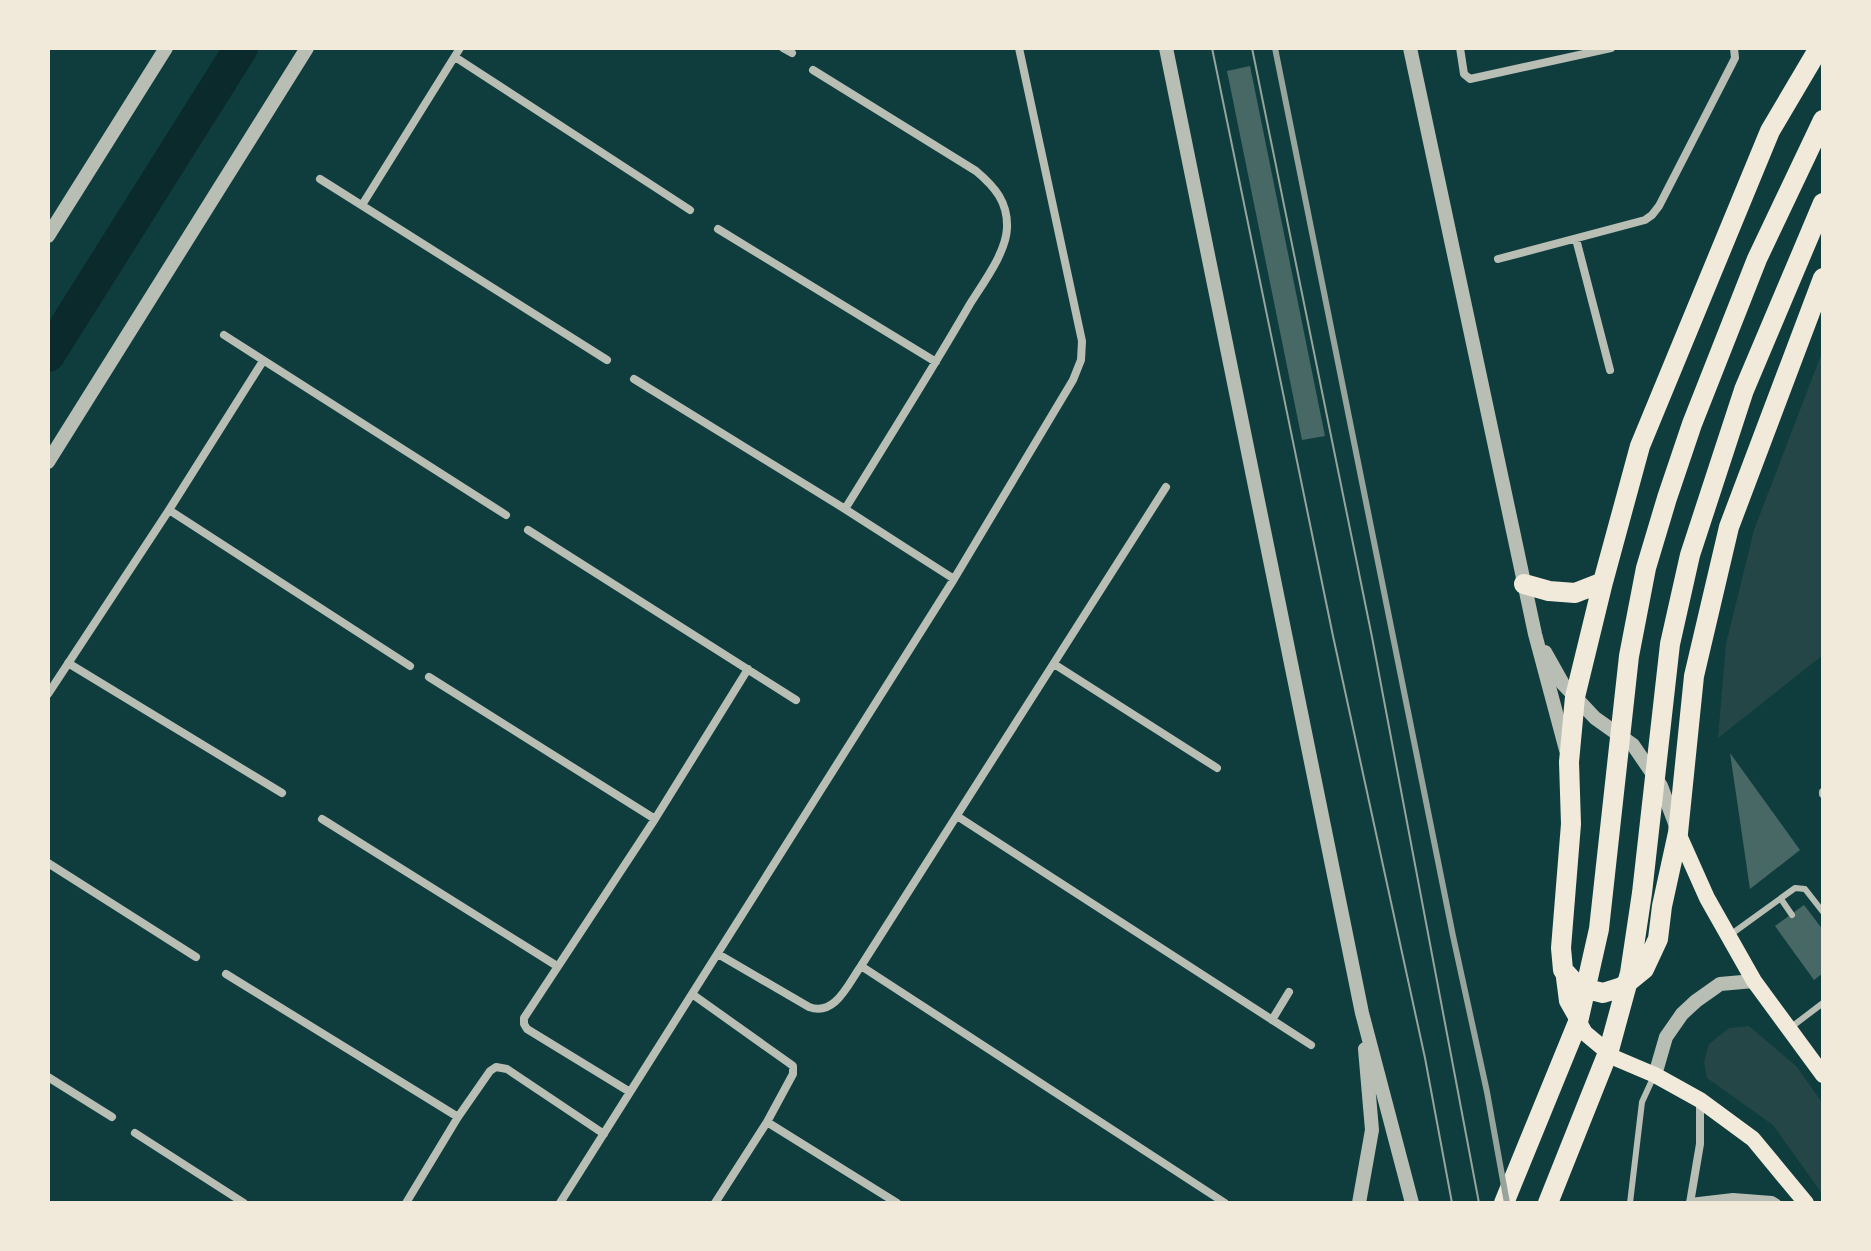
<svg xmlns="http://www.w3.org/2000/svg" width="1871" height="1251" font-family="'Varela Round',sans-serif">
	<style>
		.green { fill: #244646 }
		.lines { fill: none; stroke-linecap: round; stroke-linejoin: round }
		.canal { stroke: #0a2a2b; stroke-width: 34 }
		.building { fill: #486865 }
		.service { stroke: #b8beb3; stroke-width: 6 }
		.minor { stroke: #b8beb3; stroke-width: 8 }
		.tertiary { stroke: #b8beb3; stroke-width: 14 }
		.secondary { stroke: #f1e9da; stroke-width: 16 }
		.primary { stroke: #f1e9da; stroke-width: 20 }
		.tram { stroke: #97a49c; stroke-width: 2 }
		.rail { stroke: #97a49c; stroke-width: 6 }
	</style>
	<rect width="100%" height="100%" fill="#0f3d3e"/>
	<path class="green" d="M1823,350V655L1718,738L1726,644L1754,530Z
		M1749,1026L1797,1067L1823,1104V1195L1773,1125L1707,1078L1704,1062L1709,1044L1729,1028Z"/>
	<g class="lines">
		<path class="canal" d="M48,355L241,48"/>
	</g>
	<path class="building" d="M1250,66L1325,436L1302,440L1227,71Z
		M1730,753L1800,850L1750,889Z
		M1804,905L1823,930V973L1814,980L1775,926Z"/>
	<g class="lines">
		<path class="service" d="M1781,899L1792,915
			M1730,935L1795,888L1805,889L1823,912
			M1790,1028L1823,1003
			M1630,1203L1642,1102L1653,1078"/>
		<path class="minor" d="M783,48L792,53
			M1460,48L1464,74L1470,79L1611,48
			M455,57L690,210
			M813,70L976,171C995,187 1008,202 1007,228C1006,253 983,283 970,304C930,373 887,441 845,509
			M320,179L607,360
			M362,205L460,48
			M718,229L936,362
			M1576,239L1610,370
			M1498,259L1645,220L1652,215L1659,206L1732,64L1735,58L1734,48
			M224,335L506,515
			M634,379L845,509L954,579
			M169,510L410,666
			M528,530L796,700
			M68,663L282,793
			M1054,664L1217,768
			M429,677L655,819
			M48,694L169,510L263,361
			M1823,792V794
			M957,816L1311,1045
			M322,819L557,966
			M48,863L196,957
			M718,954L809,1007C835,1017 848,984 861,966L1166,487
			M861,966L1225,1203
			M226,974L458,1117
			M692,994L789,1063L793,1066V1074L767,1122L715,1203
			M1272,1020L1289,992
			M48,1077L112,1117
			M630,1092L527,1029L524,1024V1018L655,819L748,669
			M767,1122L897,1203
			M135,1133L244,1203
			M1690,1202L1733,1197L1772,1200L1777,1203
			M406,1203L458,1117L490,1071L496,1067L507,1069L604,1134
			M560,1203L954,579L1073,380L1081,360L1082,341L1019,48
			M1690,1203L1700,1144V1101"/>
		<path class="tertiary" d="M1166,48L1362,1013L1412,1203
			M1410,48L1535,634L1566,750
			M48,236L166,48
			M48,462L307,48
			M1545,652L1563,684L1595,718L1633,745L1661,786L1676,826
			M1655,1075L1666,1037L1682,1014L1696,1001L1720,984L1754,981
			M1359,1203L1372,1130L1365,1049"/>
		<path class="secondary" d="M1678,833L1707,898L1754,981L1823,1075
			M1563,970L1567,1001L1585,1033L1615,1058L1655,1075L1700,1100L1753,1139L1806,1203"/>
		<path class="primary" d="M1819,48L1770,131L1640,446L1603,582L1575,697L1569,762L1571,824L1561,948L1563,970L1579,987L1603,993L1622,987L1644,969L1658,939L1662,906L1678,833L1694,676L1729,527L1823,278
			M1524,584L1549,591L1575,593L1603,582
			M1504,1203L1578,1022L1599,929L1629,656L1646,568L1667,498L1692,424L1757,259L1823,120
			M1548,1203L1609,1050L1630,973L1642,893L1670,644L1690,555L1744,390L1823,203"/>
		<path class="tram" d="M1212,48L1333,636L1425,1058L1452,1203
			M1252,48L1372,637L1479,1203"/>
		<path class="rail" d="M1275,48L1453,936L1487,1092L1507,1203"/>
	</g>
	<rect width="1871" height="1251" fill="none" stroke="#f1e9da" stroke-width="100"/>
</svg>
